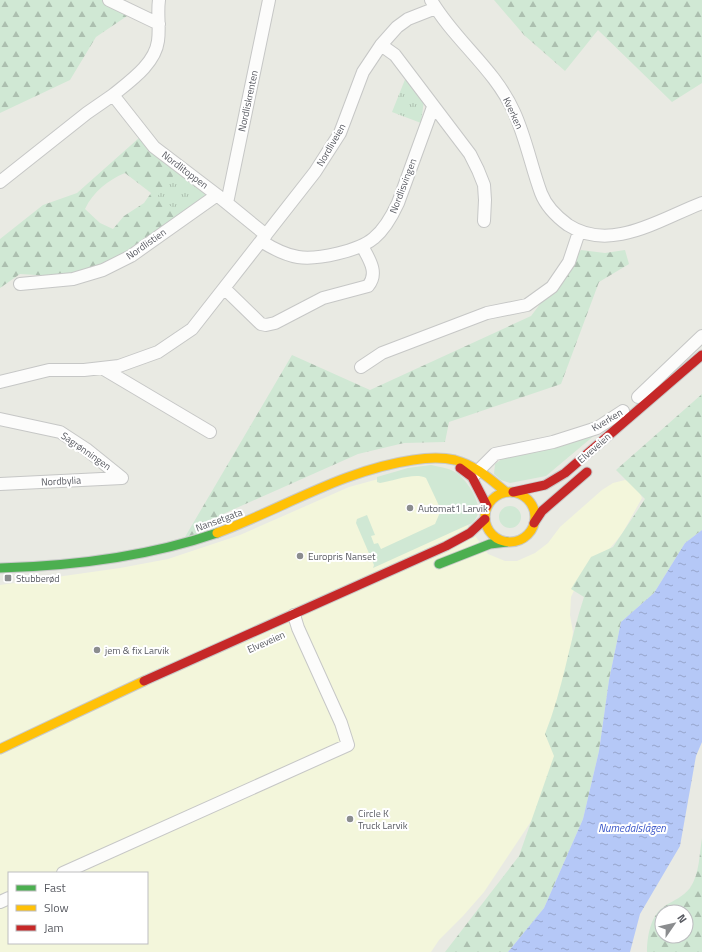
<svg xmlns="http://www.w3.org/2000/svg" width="702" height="952" font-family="'Titillium Web',sans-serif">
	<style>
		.commercial { fill: #f3f6db; fill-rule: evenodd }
		.grass { fill: #d0e8d4 }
		.forest { fill: url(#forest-firs); fill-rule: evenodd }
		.park { fill: url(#park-tufts) }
		.water { fill: url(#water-ripples) }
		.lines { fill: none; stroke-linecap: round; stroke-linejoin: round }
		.street-casing { stroke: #c6c7c6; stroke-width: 14 }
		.fast-casing { stroke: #c8c9c9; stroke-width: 11 }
		.slow-casing { stroke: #c8c9c9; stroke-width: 11 }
		.jam-casing { stroke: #c8c9c9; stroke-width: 11 }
		.street { stroke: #fcfcfb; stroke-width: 12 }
		.fast { stroke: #4caf50; stroke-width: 9 }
		.slow { stroke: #ffc107; stroke-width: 9 }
		.jam { stroke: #c62828; stroke-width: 9 }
		.poi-dot { fill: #8b8d8f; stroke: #fff; stroke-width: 1.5 }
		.labels { text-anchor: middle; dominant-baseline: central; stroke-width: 4; stroke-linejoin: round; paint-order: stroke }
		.street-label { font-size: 10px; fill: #595b62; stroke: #fff }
		.poi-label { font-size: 10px; fill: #595b62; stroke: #fff; text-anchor: start }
		.water-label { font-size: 11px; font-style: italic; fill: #3b57c9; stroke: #fff }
	</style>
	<defs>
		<pattern id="forest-firs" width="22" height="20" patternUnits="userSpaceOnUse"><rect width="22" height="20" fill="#d0e8d4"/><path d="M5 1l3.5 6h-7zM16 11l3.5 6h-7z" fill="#acbfaf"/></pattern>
		<pattern id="park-tufts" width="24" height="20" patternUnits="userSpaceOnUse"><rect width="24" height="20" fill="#d0e8d4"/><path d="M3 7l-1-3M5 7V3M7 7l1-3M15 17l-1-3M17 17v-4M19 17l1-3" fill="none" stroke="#acbfaf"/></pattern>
		<pattern id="water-ripples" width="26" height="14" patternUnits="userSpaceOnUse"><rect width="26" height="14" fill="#b5c8f7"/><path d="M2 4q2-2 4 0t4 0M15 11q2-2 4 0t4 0" fill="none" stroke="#96a5cb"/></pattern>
	</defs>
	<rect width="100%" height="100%" fill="#e9eae3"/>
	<path class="commercial" d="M427,468L488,554L505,561H517L535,553L548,543L560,527L602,490L613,483L625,480L632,482L638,489L642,498L622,534L606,553L578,582L571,597L570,615L573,632L556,759L536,814L484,892L463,916L439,940L431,952H0V585L120,568L168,559L240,535L349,487L408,471ZM9,873H147V943H9Z"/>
	<path class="grass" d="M596,434L546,476L510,483L501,480L494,474L495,464L503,458L550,449Z
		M431,465C440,467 450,468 458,474C467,481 480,500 478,512C478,516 475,520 472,523L373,568L374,565L356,523L357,519L367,515L375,535L371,536L374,544L378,543L381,549L435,524L441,510L426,478C415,472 393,481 380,483L377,482V477L408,468Z
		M499 517a11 11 0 1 1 22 0a11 11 0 1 1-22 0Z"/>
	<path class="forest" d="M0,0H105L127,16L96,37L70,80L0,113Z
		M494,0H702V83L672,102L598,30L565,71L524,35Z
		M139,138L177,171L211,196L111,265L69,277L20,274L0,288V239L43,205L77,193ZM125,173L151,193L144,203L124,216L113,229L100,223L85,209C93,192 108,180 125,173Z
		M581,250L605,253L625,250L629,264L599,282L561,384L449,422L445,442L404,443L358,454L223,514L206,531L185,537L292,355L370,390L531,316Z
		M702,394V530L685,543L654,593L621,622L609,680L599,751L583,819L544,908L508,952H445L519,856L554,756L545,734C563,690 569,642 584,597L571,589L591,557L613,547L645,499L616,470Z
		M702,838V952H647C647,936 651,914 665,906C674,900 683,897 690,888C700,873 699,855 702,838ZM662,912H686V936H662Z"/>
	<path class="park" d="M406,77L424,100L421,123L392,112Z
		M177,171L211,196L184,215L157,197Z"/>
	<path class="water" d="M702,530V742L696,756L680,846L640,914L630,952H508L544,908L583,819L599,751L609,680L621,622L654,593L685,543Z"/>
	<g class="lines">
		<g class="street-casing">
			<path id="street" d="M109,0L159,24
				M159,0C157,13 160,27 158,41C155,64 130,81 113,95L154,147L217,195L266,235
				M431,0C454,40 495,69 514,112C526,138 531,166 541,193C546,206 557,217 568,225C611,253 660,219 702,203
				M381,45L395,55L470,154L478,170L484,185L485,200L484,221
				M0,182L87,113L113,95
				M227,203L269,0
				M261,241C272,248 285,255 298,257C317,260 359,251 374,238C385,229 392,216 398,203L433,107
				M20,284L73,279L103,270L131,256L217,195
				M225,289L261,324L266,325L275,323L323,298L368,286C379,273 369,259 362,246
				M361,367L382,353L487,313L527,305L552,287L569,262L579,232
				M102,368L210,432
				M0,382L49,370H84L119,366L158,352L192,329L315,172L340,133L363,72L381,45L397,27L408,19L436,8
				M638,397L702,336
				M0,419L60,432L86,449L122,478
				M473,476L495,454L553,442L597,428L623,411
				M0,484L122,478
				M63,873L348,745L341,723L298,628L294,615
				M0,902L9,898"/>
		</g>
		<g class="fast-casing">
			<path id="fast" d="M439,564L490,544L507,542
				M0,568C73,566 147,557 217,533"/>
		</g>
		<g class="slow-casing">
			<path id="slow" d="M485 517a25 25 0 1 1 50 0a25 25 0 1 1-50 0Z
				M217,533C282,509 343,470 413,460C426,458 441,457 455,460C475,465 490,479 506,492
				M0,749L144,681"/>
		</g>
		<g class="jam-casing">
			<path id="jam" d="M460,468L472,477L487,506
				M513,492L545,485L565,473L702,355
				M534,523L542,511L587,472
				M144,681L446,546L470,533L485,519"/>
		</g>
		<use href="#street" class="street"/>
		<use href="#fast" class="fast"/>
		<use href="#slow" class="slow"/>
		<use href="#jam" class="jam"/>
	</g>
	<g class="poi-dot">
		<circle cx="410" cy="508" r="4"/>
		<circle cx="300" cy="556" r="4"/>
		<rect x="4" y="574" width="8" height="8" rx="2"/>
		<circle cx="97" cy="650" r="4"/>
		<circle cx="350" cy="819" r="4"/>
	</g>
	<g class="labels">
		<g class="street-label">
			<text transform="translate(248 101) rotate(-78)">Nordliskrenten</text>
			<text transform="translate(513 113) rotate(65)">Kverken</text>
			<text transform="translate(331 145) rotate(-60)">Nordliveien</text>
			<text transform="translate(185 170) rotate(37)">Nordlitoppen</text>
			<text transform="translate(403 186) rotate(-69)">Nordlisvingen</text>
			<text transform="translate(146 244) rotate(-35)">Nordlistien</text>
			<text transform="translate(607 420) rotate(-31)">Kverken</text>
			<text transform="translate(594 448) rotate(-41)">Elveveien</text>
			<text transform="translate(86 451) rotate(35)">Sagrønningen</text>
			<text transform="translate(61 481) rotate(-3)">Nordbylia</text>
			<text transform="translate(219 520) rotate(-20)">Nansetgata</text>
			<text transform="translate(266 642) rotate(-24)">Elveveien</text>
		</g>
		<g class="poi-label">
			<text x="418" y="508">Automat1 Larvik</text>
			<text x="308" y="556">Europris Nanset</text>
			<text x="16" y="578">Stubberød</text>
			<text x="105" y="650">jem &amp; fix Larvik</text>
			<text x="358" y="813">Circle K<tspan x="358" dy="12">Truck Larvik</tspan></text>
		</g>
		<g class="water-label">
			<text x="632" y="828">Numedalslågen</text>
		</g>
	</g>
	<rect x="8" y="872" width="140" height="72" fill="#ffffff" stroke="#bdbdc0"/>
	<rect x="16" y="885" width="20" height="6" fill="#4caf50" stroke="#bdbdc0"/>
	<text x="44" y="892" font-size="12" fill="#595b62">Fast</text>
	<rect x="16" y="905" width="20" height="6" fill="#ffc107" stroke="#bdbdc0"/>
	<text x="44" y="912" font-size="12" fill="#595b62">Slow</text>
	<rect x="16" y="925" width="20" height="6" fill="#c62828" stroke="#bdbdc0"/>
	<text x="44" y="932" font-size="12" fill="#595b62">Jam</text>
	<g transform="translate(674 924) rotate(56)"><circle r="19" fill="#ffffff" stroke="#bdbdc0"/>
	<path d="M0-3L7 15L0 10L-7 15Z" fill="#8b8d8f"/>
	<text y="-6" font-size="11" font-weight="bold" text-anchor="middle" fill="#595b62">N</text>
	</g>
</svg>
